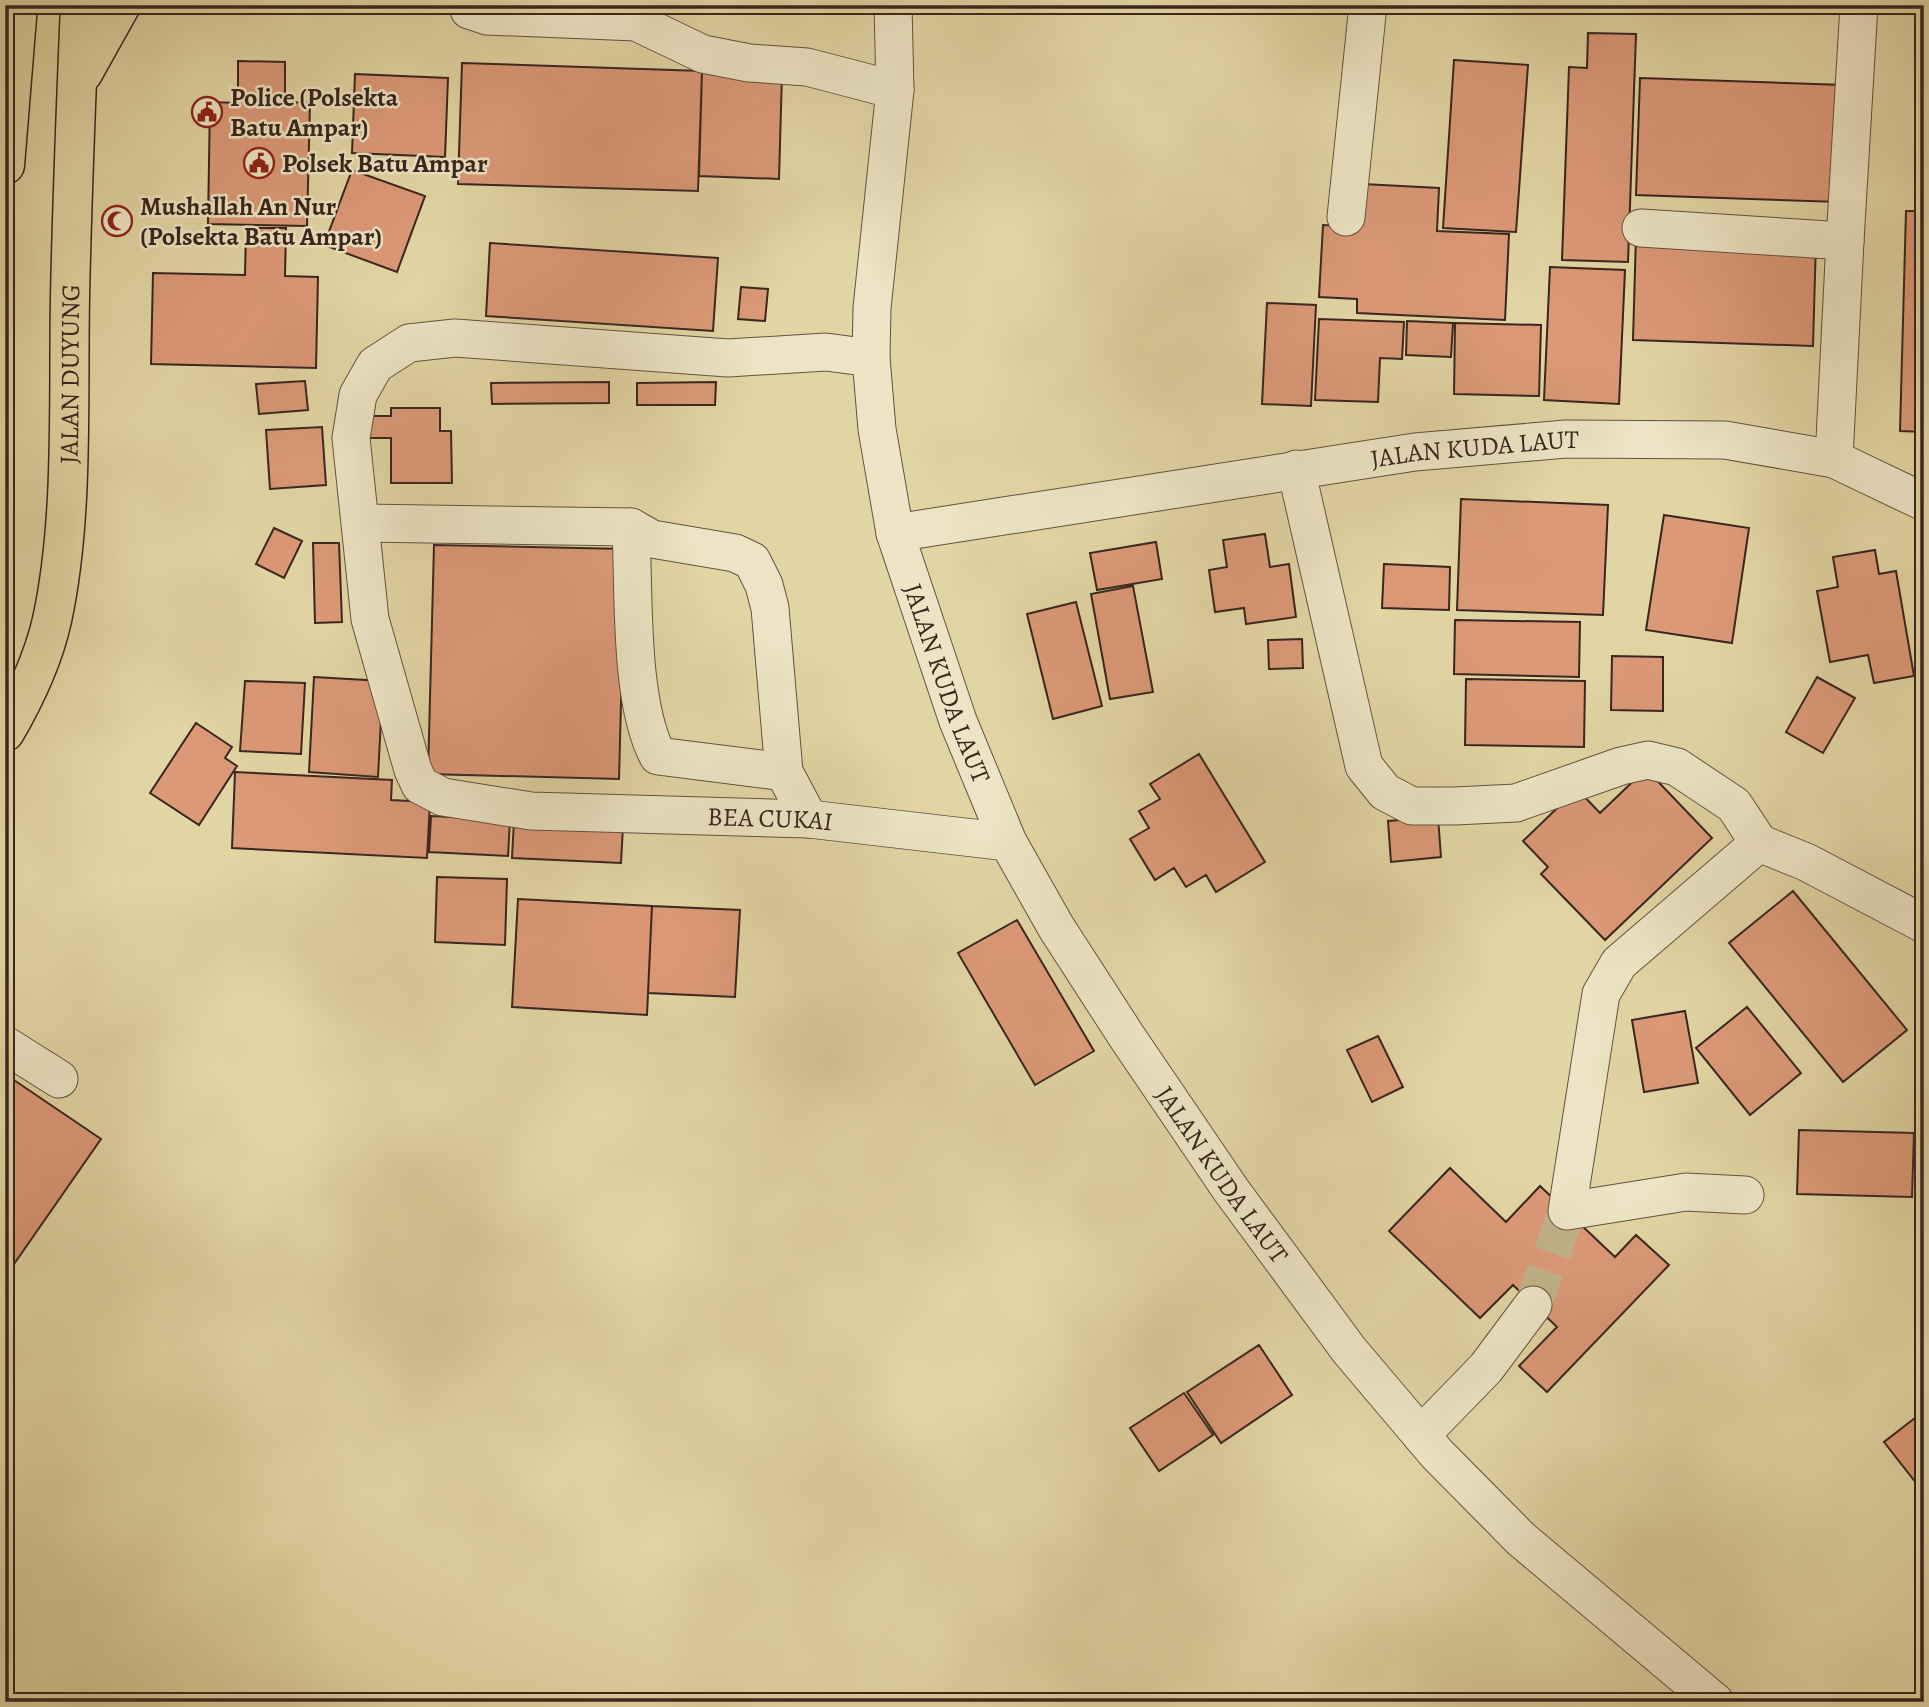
<svg xmlns="http://www.w3.org/2000/svg" width="1929" height="1707" font-family="Alegreya,serif">
	<style>
		.building { fill: #dc9978; stroke: #39261e; stroke-width: 2 }
		.lines { fill: none; stroke-linecap: round; stroke-linejoin: round }
		.minor-tunnel { stroke: #c0b289; stroke-width: 37; stroke-dasharray: 37 18; stroke-linecap: butt }
		.minor-casing { stroke: #635240; stroke-width: 39 }
		.highway-casing { stroke: #39261e; stroke-width: 41 }
		.minor { stroke: #ece4c4; stroke-width: 37 }
		.highway { stroke: #e2d5a4; stroke-width: 38 }
		.labels { text-anchor: middle; dominant-baseline: central; stroke-width: 5; stroke-linejoin: round; paint-order: stroke }
		.poi-label { font-size: 26px; font-weight: bold; fill: #39261e; stroke: #ece4c4; text-anchor: start }
		.street-label { font-size: 26px; fill: #39261e; stroke: #ece4c4 }
	</style>
	<rect width="100%" height="100%" fill="#e2d5a4"/>
	<filter id="stains"><feTurbulence type="fractalNoise" baseFrequency=".00286" numOctaves="4"/><feColorMatrix values="0 0 0 0 .2 0 0 0 0 .09 0 0 0 0 .02 0 0 0 .5 -.17"/></filter>
	<radialGradient id="worn" r=".72"><stop offset=".6" stop-color="#630" stop-opacity="0"/><stop offset="1" stop-color="#630" stop-opacity=".3"/></radialGradient>
	<path class="building" d="M1588,33L1636,34L1628,262L1562,260L1569,67L1587,68Z
		M1454,60L1528,65L1516,232L1443,228Z
		M238,61L285,62V102L310,103L307,226L208,224L210,102L238,103Z
		M462,63L702,71L698,191L458,184Z
		M702,71L782,74L779,179L699,176Z
		M355,74L448,78L445,157L352,153Z
		M1640,78L1843,85L1839,202L1636,195Z
		M352,170L425,196L397,272L324,245Z
		M1363,184L1439,188L1437,231L1509,234L1505,320L1357,313V299L1319,297L1323,225L1361,227Z
		M1906,211H1924V432L1900,431Z
		M246,228H286L285,276L318,277L316,368L151,364L153,273L245,275Z
		M1636,235L1816,241L1813,346L1633,340Z
		M490,243L718,258L713,331L486,316Z
		M1550,267L1625,270L1619,404L1544,400Z
		M741,287L768,289L765,321L738,319Z
		M1267,303L1316,305L1311,406L1262,404Z
		M1319,319L1404,322L1402,359L1380,358L1378,402L1315,400Z
		M1407,321L1453,323L1451,357L1406,355Z
		M1455,323L1541,325L1539,396L1454,394Z
		M305,381L308,410L259,414L256,384Z
		M609,382V403L492,404L491,383Z
		M716,382L715,405H637V383Z
		M391,408H440V431H451L452,483H391V438H368V416H391Z
		M322,427L326,485L270,489L266,430Z
		M1461,499L1608,505L1603,615L1457,610Z
		M1664,515L1749,528L1732,643L1646,630Z
		M274,528L302,541L284,578L256,564Z
		M1265,534L1270,567L1289,564L1296,617L1246,624L1244,608L1215,612L1209,570L1227,567L1223,540Z
		M1156,542L1162,579L1097,590L1090,553Z
		M313,543H339L342,622L315,623Z
		M434,545L625,549L619,779L428,774Z
		M1875,550L1879,574L1896,571L1914,676L1874,683L1868,655L1830,662L1817,591L1838,587L1833,557Z
		M1384,564L1450,567L1449,610L1382,608Z
		M1133,586L1153,692L1110,699L1091,594Z
		M1076,602L1102,706L1053,719L1027,614Z
		M1455,620L1580,622L1579,677L1454,674Z
		M1302,639L1303,668L1269,669L1268,640Z
		M1612,656L1663,657V711L1611,710Z
		M314,677L383,681L378,777L309,772Z
		M1817,677L1855,698L1823,753L1786,732Z
		M1466,679L1585,681L1584,747L1465,745Z
		M245,681L305,683L301,754L240,751Z
		M196,723L232,747L225,758L237,766L199,825L150,793Z
		M1199,754L1265,862L1216,892L1206,875L1186,887L1174,868L1155,880L1130,839L1149,828L1139,811L1160,799L1150,784Z
		M1646,769L1712,838L1605,940L1541,874L1548,867L1523,841L1577,789L1600,813Z
		M235,772L392,780L391,800L430,802L427,858L232,848Z
		M431,816L510,820L508,856L429,852Z
		M1438,817L1441,857L1391,862L1388,821Z
		M514,820L623,826L621,863L512,858Z
		M437,877L507,879L505,945L435,942Z
		M1793,891L1907,1030L1843,1082L1729,943Z
		M518,899L652,906L647,1015L512,1007Z
		M652,906L740,910L735,997L648,993Z
		M1017,920L1094,1051L1035,1085L958,953Z
		M1747,1007L1801,1073L1750,1115L1696,1048Z
		M1685,1011L1698,1083L1644,1092L1632,1020Z
		M1378,1036L1403,1087L1372,1102L1347,1050Z
		M5,1074L101,1139L5,1277Z
		M1799,1130L1914,1133L1912,1197L1797,1194Z
		M1450,1168L1506,1222L1540,1186L1615,1257L1636,1235L1669,1265L1547,1392L1519,1366L1557,1327L1513,1285L1480,1318L1389,1231Z
		M1259,1345L1292,1395L1221,1443L1187,1392Z
		M1184,1393L1213,1435L1159,1471L1130,1428Z
		M1924,1411V1493L1884,1442Z"/>
	<g class="lines">
		<path class="minor-tunnel" d="M1533,1305L1567,1211"/>
		<g class="minor-casing">
			<g id="minor">
				<path d="M467,5L469,10L487,16L636,22L703,54L749,63L807,67L895,90"/>
				<path id="s1" d="M893,5L895,90L872,308L871,358L877,429L895,533L958,721L1008,842L1056,927L1127,1037L1231,1190L1349,1350L1437,1454L1521,1539L1715,1702"/>
				<path d="M1346,217L1368,5"/>
				<path d="M1641,228L1845,241L1834,459"/>
				<path d="M1845,241L1859,5"/>
				<path id="s2" d="M871,358L826,352L728,358L455,338L409,343L375,365L358,395L351,438L370,619L413,770L420,785L443,797L531,811L809,819L1008,842"/>
				<path d="M1296,469L1364,766L1385,792L1412,806H1455L1516,803L1621,766L1648,760L1677,767L1734,805L1759,843L1806,862L1924,924"/>
				<path d="M362,523L631,527L652,539L735,553L752,561L764,585L770,608L784,772L809,819"/>
				<path d="M631,527C634,591 629,702 658,756L784,772"/>
				<path id="s3" d="M895,533L1415,452L1566,439L1725,440L1834,459L1924,502"/>
				<path d="M5,1045L59,1079"/>
				<path d="M1745,1195L1686,1192L1567,1211L1601,994L1619,963L1759,843"/>
				<path d="M1421,1435L1486,1368L1533,1305"/>
			</g>
		</g>
		<g class="highway-casing">
			<g id="highway">
				<path d="M83,73L121,5"/>
				<path d="M5,165L18,5"/>
				<path id="s4" d="M5,732C26,696 43,660 52,620C74,519 68,400 70,297C72,200 76,102 80,5"/>
			</g>
		</g>
		<use href="#minor" class="minor"/>
		<use href="#highway" class="highway"/>
	</g>
	<defs>
		<g id="civic-ring" transform="scale(1.575)"><circle r="9.5" fill="#ece4c4" stroke="#8f2418" stroke-width="1.5"/><path d="M-.6-6.5H3V-4.5H.6V-3L4-1V1h2V6H-6V1h2V-1L-.6-3ZM-1.2 2.5V6h2.4V2.5Z" fill="#8f2418"/></g>
		<g id="mosque-ring" transform="scale(1.575)"><circle r="9.5" fill="#ece4c4" stroke="#8f2418" stroke-width="1.5"/><path d="M3.5-4.9A6 6 0 1 0 3.5 4.9A5 5 0 1 1 3.5-4.9Z" fill="#8f2418"/></g>
	</defs>
	<g fill-rule="evenodd">
		<use href="#civic-ring" x="207" y="112"/>
		<use href="#civic-ring" x="259" y="163"/>
		<use href="#mosque-ring" x="117" y="221"/>
	</g>
	<g class="labels">
		<g class="poi-label">
			<text x="230" y="97">Police (Polsekta<tspan x="230" dy="30">Batu Ampar)</tspan></text>
			<text x="282" y="163">Polsek Batu Ampar</text>
			<text x="140" y="206">Mushallah An Nur<tspan x="140" dy="30">(Polsekta Batu Ampar)</tspan></text>
		</g>
		<g class="street-label">
			<text stroke="none"><textPath href="#s4" startOffset="369">JALAN DUYUNG</textPath></text>
			<text stroke="none"><textPath href="#s3" startOffset="586">JALAN KUDA LAUT</textPath></text>
			<text stroke="none"><textPath href="#s1" startOffset="690">JALAN KUDA LAUT</textPath></text>
			<text stroke="none"><textPath href="#s2" startOffset="1292">BEA CUKAI</textPath></text>
			<text stroke="none"><textPath href="#s1" startOffset="1256">JALAN KUDA LAUT</textPath></text>
		</g>
	</g>
	<rect width="1929" height="1707" fill="none" stroke="#e2d5a4" stroke-width="28"/>
	<rect x="7" y="7" width="1915" height="1693" fill="none" stroke="#39261e" stroke-width="3.5"/>
	<rect x="14" y="14" width="1901" height="1679" fill="none" stroke="#39261e" stroke-width="2"/>
	<rect width="100%" height="100%" filter="url(#stains)"/>
	<rect width="100%" height="100%" fill="url(#worn)"/>
</svg>
